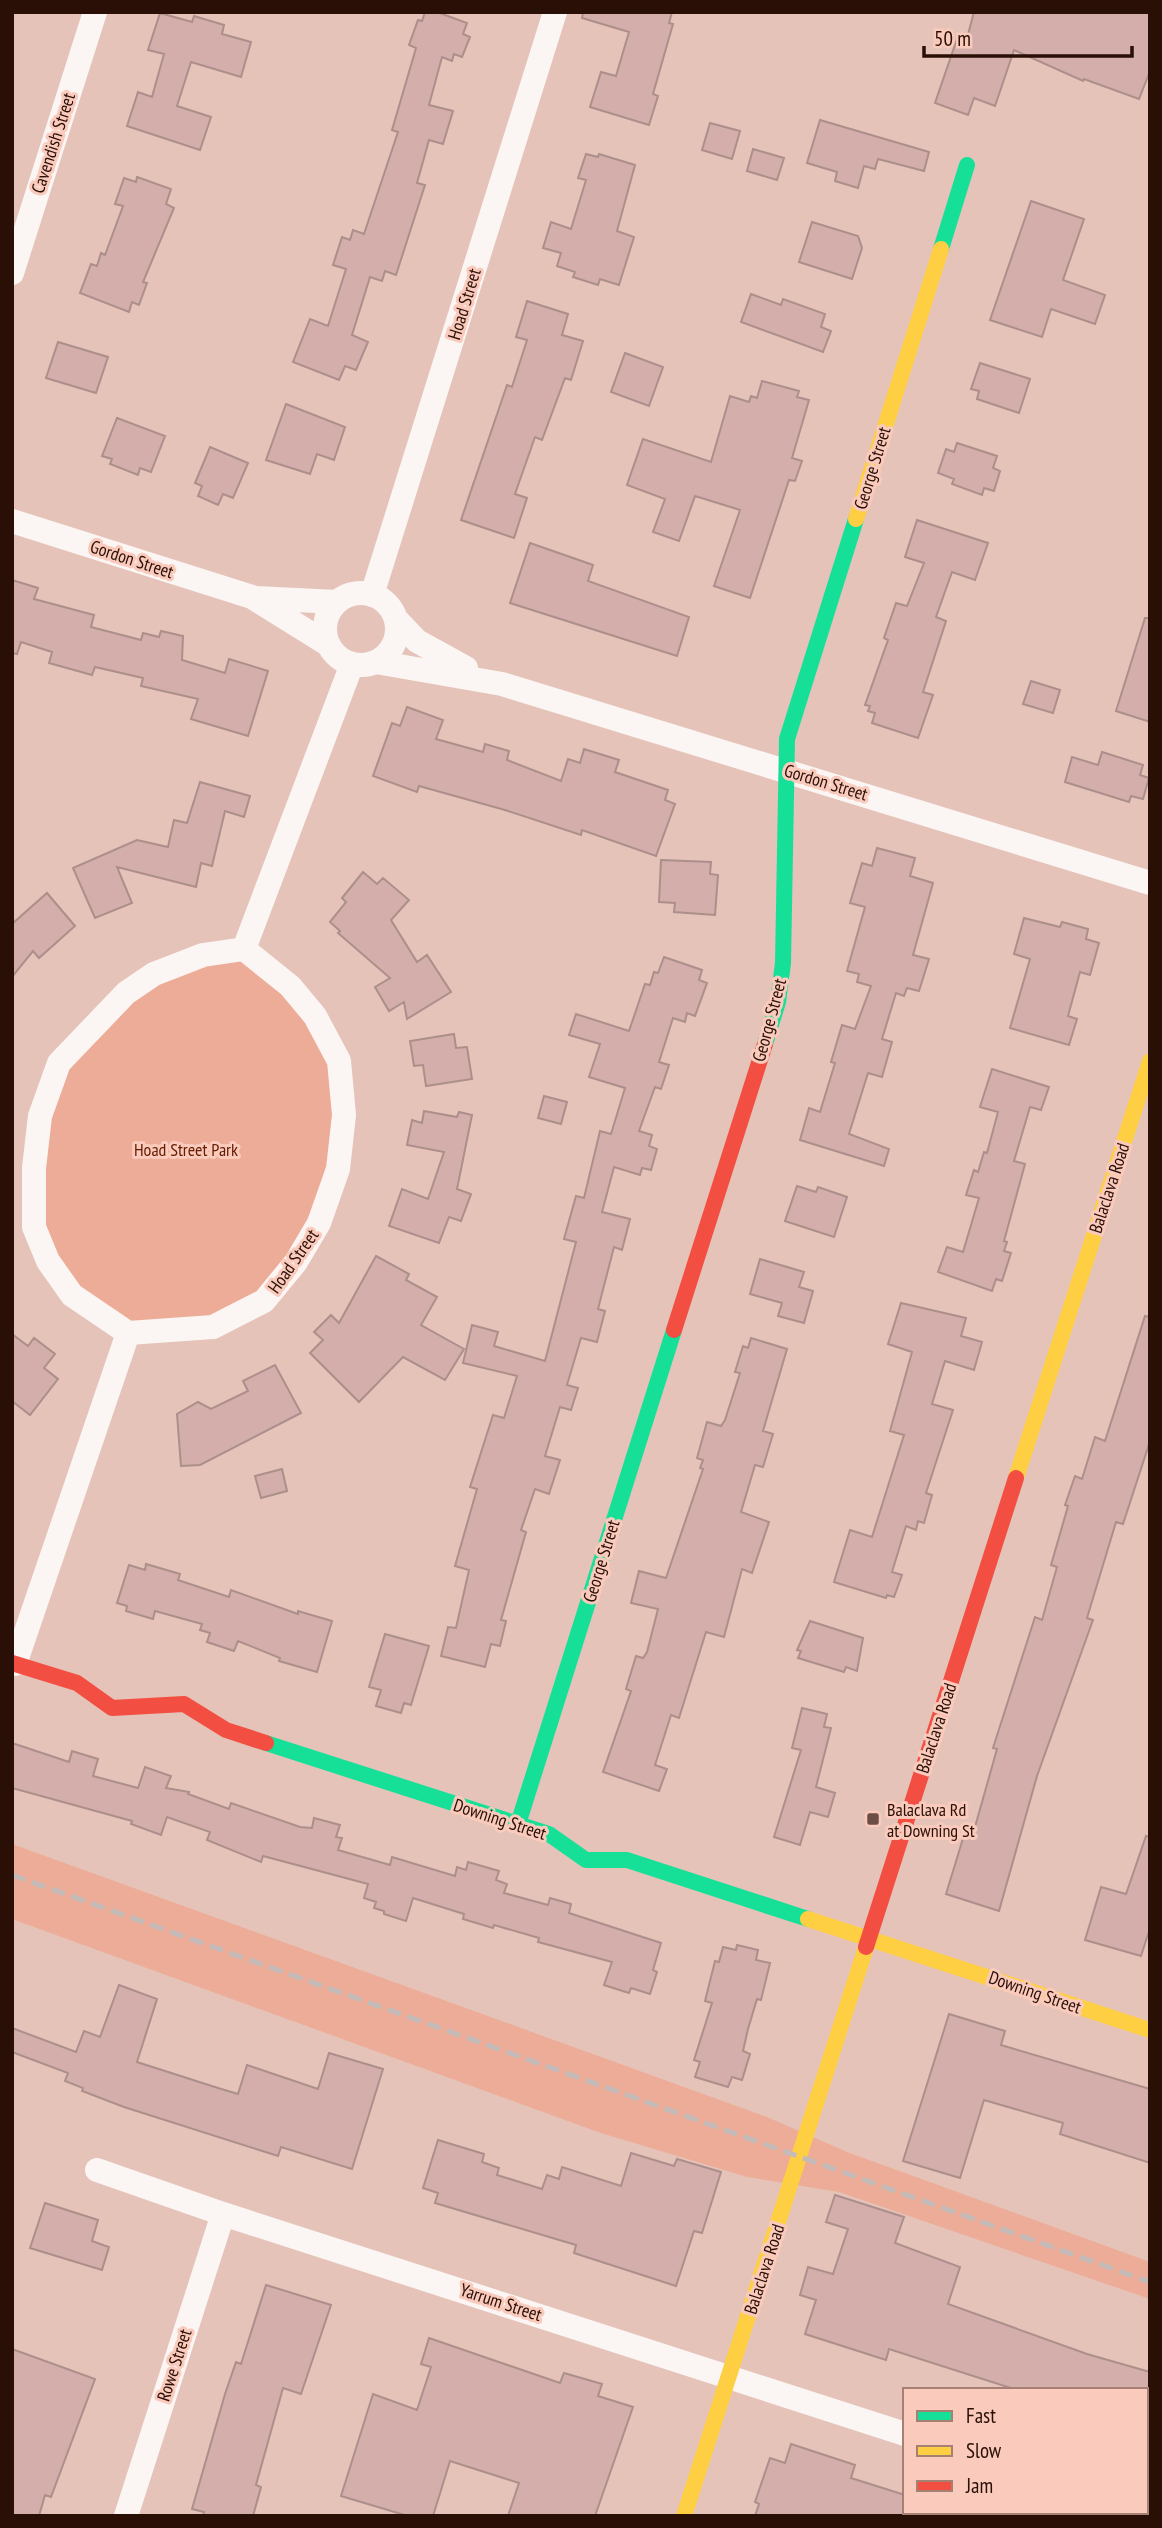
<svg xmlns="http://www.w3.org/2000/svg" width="1162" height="2528" font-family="'PT Sans Narrow',sans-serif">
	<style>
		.green { fill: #edac97 }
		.building { fill: #d4aeab; stroke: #ac8f8b; stroke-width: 2 }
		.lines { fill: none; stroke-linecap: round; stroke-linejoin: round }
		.street { stroke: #fbf6f4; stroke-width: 24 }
		.fast { stroke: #16e098; stroke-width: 16 }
		.slow { stroke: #ffcf43; stroke-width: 16 }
		.jam { stroke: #f24e42; stroke-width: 16 }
		.rail { stroke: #c4bab7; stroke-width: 5; stroke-dasharray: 14 7; stroke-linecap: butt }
		.poi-dot { fill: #6b4e44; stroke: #facbbc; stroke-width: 2.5 }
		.labels { text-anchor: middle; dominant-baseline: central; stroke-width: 6; stroke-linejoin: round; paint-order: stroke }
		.street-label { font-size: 18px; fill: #290f06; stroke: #facbbc }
		.park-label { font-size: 18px; fill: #641b00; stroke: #facbbc }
		.poi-label { font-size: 18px; fill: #290f06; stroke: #facbbc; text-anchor: start }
	</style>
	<rect width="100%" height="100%" fill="#e5c3b8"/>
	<path class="green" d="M244,949L315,1016L344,1115L296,1262L213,1327L128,1333L48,1261L34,1168L59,1063L126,993Z
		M12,1844L767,2117L847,2152L1150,2262V2299L839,2192L747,2177L601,2133L12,1919Z"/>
	<path class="building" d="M425,12H437L467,23L463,34L470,37L462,57L454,54L452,61L442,57L429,105L453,111L443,144L429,140L417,183L425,185L396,275L385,271L382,281L370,277L352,335L368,342L356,370L345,366L339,380L293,362L310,319L328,326L346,269L333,265L342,237L350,240L353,230L364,234L398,132L392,130L416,48L409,45L418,20L422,21Z
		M583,12H672L669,23L673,24L653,94L658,96L649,125L590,107L601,72L616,76L629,32L582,18Z
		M974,12H1150V71L1139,99L1084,79L1083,81L1014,50L995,106L974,98L968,115L935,103L957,39L966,42Z
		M160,13L192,22L194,16L224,25L222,34L251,42L241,77L191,62L177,106L211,117L200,150L127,126L138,92L152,97L164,54L148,50Z
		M820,120L929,152L924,171L878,159L875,169L864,166L858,188L835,181L837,172L807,163Z
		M710,123L740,131L732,159L702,150Z
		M753,149L784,158L777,180L747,171Z
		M586,154L598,157L599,154L635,165L617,231L634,237L619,285L600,279L598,285L573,277L575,272L557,266L561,253L543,248L551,222L571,229L586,180L578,178Z
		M137,177L171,189L166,204L174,208L143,282L147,283L139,305L132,302L129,312L80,293L91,264L97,266L101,253L105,255L123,206L115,204L124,178L136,182Z
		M1031,201L1084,219L1063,280L1105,295L1095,324L1051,309L1042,337L990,320Z
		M812,222L858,236L862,248L852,279L799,262Z
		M751,294L781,305L783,299L825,314L821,327L831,331L823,352L741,322Z
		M527,301L568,314L562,335L583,341L571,380L565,378L542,440L535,437L515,494L527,498L514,538L461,520L507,385L512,387L527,340L516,337Z
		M58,342L108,357L96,393L46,378Z
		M625,353L663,367L649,406L611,392Z
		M980,363L1030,379L1019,413L977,399L979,391L971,389Z
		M762,381L799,391L797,397L809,400L792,458L802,461L795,481L789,480L750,598L714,586L740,510L695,496L679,541L653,532L665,499L627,485L643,439L711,462L730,396L749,402L751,396L757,398Z
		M286,404L345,427L334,460L317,454L310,474L266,460Z
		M117,418L165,436L151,472L140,468L138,475L110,464L112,459L102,456Z
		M957,443L997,456L993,468L1000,471L994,491L984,488L982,495L952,484L954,479L938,473L946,449L954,452Z
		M210,447L248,463L233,498L223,494L218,505L198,496L202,486L195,483Z
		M917,520L988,543L975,580L952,572L936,617L946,621L923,692L933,695L918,738L872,723L875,713L868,711L870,706L865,705L888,640L884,638L896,603L907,606L924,563L905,557Z
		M530,543L593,565L588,581L689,617L677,656L510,603Z
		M12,580L38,588L34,599L94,615L91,627L141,640L143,633L159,637L161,631L183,636L182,660L225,673L229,659L268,671L248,736L191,719L198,699L141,686L143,678L95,667L92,675L49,663L52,652L21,642L17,654L12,653Z
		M1145,618H1150V722L1116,711Z
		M1031,681L1060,690L1053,713L1023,704Z
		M407,707L443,720L436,739L483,752L485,744L509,751L507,760L561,781L568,759L580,763L584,749L619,760L615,772L668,790L665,800L675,804L656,856L582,830L581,835L505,810L419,786L417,792L373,776L392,723L400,726Z
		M1102,752L1143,765L1140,775L1149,778L1143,799L1131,796L1129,802L1065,782L1072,757L1098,765Z
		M200,782L250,796L244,817L225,811L212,866L201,863L196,887L117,867L132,903L95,918L73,868L137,840L168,847L174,820L187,823Z
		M877,848L915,858L910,876L933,883L913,955L929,959L919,991L907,988L904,996L896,993L882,1039L892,1042L882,1077L868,1073L849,1134L889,1149L884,1166L800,1140L809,1108L820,1112L835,1063L831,1062L842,1025L855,1029L871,986L857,982L859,974L847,971L865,907L850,903L862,863L872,866Z
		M661,860L711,862L710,874L718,875L715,915L674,912L675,903L659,902Z
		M363,872L377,884L383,878L409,900L391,920L417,962L427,955L451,992L407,1019L404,1002L389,1011L375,987L390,978L338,933L340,931L330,922L346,902L342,898Z
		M47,893L75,926L39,958L33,951L12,977V924Z
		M1024,918L1060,927L1062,922L1088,929L1086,939L1099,943L1090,975L1080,972L1068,1016L1077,1019L1069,1045L1010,1028L1030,959L1014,954Z
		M664,957L702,970L699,980L707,983L695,1016L687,1013L685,1022L673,1018L659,1062L669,1065L661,1089L655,1087L639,1131L652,1135L649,1146L657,1149L651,1170L642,1168L640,1175L614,1167L602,1212L630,1219L622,1250L614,1247L598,1309L605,1311L597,1342L581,1338L567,1385L578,1388L571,1410L560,1407L545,1456L560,1460L549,1494L535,1489L521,1530L526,1532L501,1620L506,1621L500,1646L491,1644L485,1667L441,1656L448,1627L456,1628L469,1570L455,1566L477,1489L470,1487L493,1415L504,1418L517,1376L463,1363L472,1325L498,1332L494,1346L545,1361L576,1242L564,1239L576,1196L584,1198L600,1131L611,1134L625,1088L589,1077L600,1044L569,1035L576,1014L629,1031L645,984L650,985L654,972L658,973Z
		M454,1034L456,1048L467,1047L472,1079L426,1086L423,1065L414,1066L410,1041Z
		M992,1069L1049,1087L1041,1110L1030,1107L1014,1161L1025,1164L1004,1241L1007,1242L1004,1251L1011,1253L1002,1281L996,1279L992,1291L938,1272L947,1247L963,1252L979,1198L966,1195L974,1170L978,1172L984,1152L987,1153L998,1112L980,1107Z
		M544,1096L567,1102L561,1124L538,1118Z
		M424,1111L457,1117L459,1112L472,1115L457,1189L471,1194L461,1221L449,1217L439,1243L389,1226L402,1189L428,1199L444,1152L407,1145L412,1120L422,1123Z
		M797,1186L816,1192L818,1187L847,1197L834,1237L785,1221Z
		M376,1256L409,1274L406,1280L437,1297L421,1325L464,1349L445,1380L403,1357L359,1402L310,1353L323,1340L314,1332L331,1315L339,1323Z
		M760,1259L804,1272L799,1287L813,1291L804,1323L778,1316L782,1303L750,1294Z
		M901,1303L966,1318L961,1336L982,1342L974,1370L945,1361L932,1404L953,1410L926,1493L932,1495L924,1523L918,1521L916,1530L906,1526L892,1572L902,1575L894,1597L887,1595L886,1598L834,1582L850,1530L872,1537L904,1435L890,1431L912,1352L888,1344Z
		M1145,1316L1150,1317V1441L1123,1524L1116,1522L1087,1618L1093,1620L1037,1776L999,1911L946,1894L965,1832L973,1834L997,1749L993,1748L1035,1617L1042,1620L1057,1567L1051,1565L1068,1506L1065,1505L1075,1476L1082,1479L1095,1437L1105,1441Z
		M12,1334L28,1346L34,1338L55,1354L44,1368L58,1379L30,1415L12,1401Z
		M751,1338L787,1349L763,1431L773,1434L763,1467L755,1465L741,1512L769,1522L752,1573L742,1569L724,1637L706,1632L679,1718L671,1715L655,1765L667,1769L659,1791L603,1772L631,1691L626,1689L636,1656L643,1658L647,1652L658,1609L631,1603L639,1571L666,1578L703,1469L700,1468L703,1460L697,1458L707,1422L721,1426L725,1420L740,1373L735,1372L743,1346L748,1348Z
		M275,1365L301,1413L200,1465L181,1466L177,1414L198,1402L211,1409L248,1391L243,1381Z
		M282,1469L287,1491L261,1498L255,1476Z
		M146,1564L180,1574L178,1580L229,1597L231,1590L298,1614V1611L332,1621L317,1672L279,1661L280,1658L238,1641L234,1651L207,1642L210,1633L200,1630L202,1624L155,1611L153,1619L126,1611L127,1606L117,1603L129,1565L145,1570Z
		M810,1621L863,1638L857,1671L846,1667L844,1672L798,1658L801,1651L797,1650Z
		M385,1634L429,1646L411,1705L404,1703L401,1713L376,1706L381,1690L369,1687Z
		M802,1708L827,1714L824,1727L831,1728L816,1787L835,1793L828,1817L810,1812L800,1845L774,1837L801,1750L792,1748Z
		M12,1743L69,1762L72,1751L98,1759L93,1776L138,1788L145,1767L171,1776L166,1788L189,1792L188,1794L229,1809L231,1803L300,1827L312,1828L314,1818L340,1825L336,1837L342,1838L338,1850L390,1865L392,1857L455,1876L457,1867L466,1870L468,1862L499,1871L496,1880L507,1884L504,1893L548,1905L550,1898L571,1904L569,1913L661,1943L653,1970L657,1972L650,1994L631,1988L629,1993L604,1985L612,1962L538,1942L539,1938L494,1925L493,1928L463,1919L464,1914L413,1898L406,1921L384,1914V1911L374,1908L376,1902L364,1898L368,1884L263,1856L261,1862L207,1840L210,1832L167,1817L161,1835L131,1824L132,1821L12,1788Z
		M1146,1836L1150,1837V1928L1141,1956L1085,1940L1101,1887L1126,1894Z
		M737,1945L758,1950L756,1960L770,1963L761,2000L757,1999L748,2029L743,2051L750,2054L742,2080L732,2077L728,2087L695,2077L700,2062L694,2060L712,2003L705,2001L715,1961L719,1962L723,1947L736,1950Z
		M119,1985L157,1999L137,2062L218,2088L238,2094L247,2065L318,2089L329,2053L383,2069L352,2169L281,2147L278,2156L124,2107L82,2091L83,2088L65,2081L68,2073L12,2052V2028L76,2052L84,2031L100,2037Z
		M949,2014L1005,2031L1001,2045L1150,2089V2163L1060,2134L1063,2123L984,2100L960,2178L903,2161Z
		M438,2140L484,2154L482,2162L499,2168L497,2175L542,2189L547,2175L559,2179L562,2167L621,2186L631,2153L674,2166L677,2159L721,2172L702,2233L694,2231L676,2286L574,2253L576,2245L435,2203L438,2193L423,2188Z
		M835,2195L904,2217L895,2243L960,2267L948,2304L1087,2354L1150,2372V2390H1017L889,2349L886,2360L805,2334L816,2300L800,2295L808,2267L833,2274L848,2229L826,2222Z
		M45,2203L98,2220L92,2241L109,2247L102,2270L30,2248Z
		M266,2285L331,2305L301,2394L283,2388L256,2485L261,2487L253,2516H203L204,2512L192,2509L225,2394L236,2362L241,2364Z
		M429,2338L560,2383L564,2373L602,2384L598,2396L633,2407L595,2516H508L519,2483L450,2461L433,2516H408L341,2496L373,2394L417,2410L431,2367L421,2364Z
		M12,2349L95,2379L51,2497L45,2495L39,2516H12Z
		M791,2444L855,2465L851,2478L905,2495V2516H755L759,2504L755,2502L770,2458L785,2463Z"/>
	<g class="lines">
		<path class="street" d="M12,273L95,12
			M12,521L252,597L329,645
			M325 629a36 36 0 1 1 72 0a36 36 0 1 1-72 0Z
			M372,595L555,12
			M256,598L337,602
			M396,619L417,641L466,668
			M376,662L502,684L1150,883
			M244,949L290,986L315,1016L339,1061L344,1115L338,1169L319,1223L296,1262L264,1301L213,1327L128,1333L72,1295L48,1261L34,1227V1168L40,1116L59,1063L126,993L154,974L203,955Z
			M244,949L352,664
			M15,1664L128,1333
			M97,2170L223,2214L905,2434
			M1138,2512L1140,2516
			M126,2516L223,2214"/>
		<path class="fast" d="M941,249L967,165
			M765,1044L778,1002L783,963L787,739L856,519
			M266,1743L549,1834L586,1860H627L808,1919
			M518,1824L674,1330"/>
		<path class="slow" d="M856,519L941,249
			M1016,1478L1150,1061
			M808,1919L1150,2030
			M684,2516L866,1947"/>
		<path class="jam" d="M674,1330L765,1044
			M12,1663L77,1683L112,1708L184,1704L226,1730L266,1743
			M866,1947L1016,1478"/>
		<path class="rail" d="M12,1875L1150,2282"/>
	</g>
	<rect class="poi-dot" x="866" y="1812" width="14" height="14" rx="3.5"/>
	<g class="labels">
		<g class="street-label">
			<text transform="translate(53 143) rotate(-72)">Cavendish Street</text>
			<text transform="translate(464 304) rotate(-73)">Hoad Street</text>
			<text transform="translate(872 468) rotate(-73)">George Street</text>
			<text transform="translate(132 559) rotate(18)">Gordon Street</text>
			<text transform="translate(826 782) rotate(17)">Gordon Street</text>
			<text transform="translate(769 1020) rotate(-75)">George Street</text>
			<text transform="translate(1109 1188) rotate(-72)">Balaclava Road</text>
			<text transform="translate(293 1261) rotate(-55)">Hoad Street</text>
			<text transform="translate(601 1561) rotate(-73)">George Street</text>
			<text transform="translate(936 1728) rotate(-72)">Balaclava Road</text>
			<text transform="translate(500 1819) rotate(18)">Downing Street</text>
			<text transform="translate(1035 1992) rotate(19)">Downing Street</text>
			<text transform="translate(764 2269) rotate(-72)">Balaclava Road</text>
			<text transform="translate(501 2302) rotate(18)">Yarrum Street</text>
			<text transform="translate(174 2365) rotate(-72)">Rowe Street</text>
		</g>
		<g class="park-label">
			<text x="186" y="1149">Hoad Street Park</text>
		</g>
		<g class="poi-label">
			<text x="887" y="1809">Balaclava Rd<tspan x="887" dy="21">at Downing St</tspan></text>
		</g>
	</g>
	<rect width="1162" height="2528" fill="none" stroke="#290f06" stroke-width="28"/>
	<rect x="903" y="2388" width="245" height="126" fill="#facbbc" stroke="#a68073" stroke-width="2"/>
	<rect x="917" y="2411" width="35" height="10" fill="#16e098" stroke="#a68073" stroke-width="2"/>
	<text x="966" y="2423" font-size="21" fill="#290f06">Fast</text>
	<rect x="917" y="2446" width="35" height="10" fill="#ffcf43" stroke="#a68073" stroke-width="2"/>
	<text x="966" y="2458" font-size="21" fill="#290f06">Slow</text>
	<rect x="917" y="2481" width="35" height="10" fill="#f24e42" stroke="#a68073" stroke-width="2"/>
	<text x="966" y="2493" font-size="21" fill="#290f06">Jam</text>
	<path d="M924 46v10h208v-10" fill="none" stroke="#290f06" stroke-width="3.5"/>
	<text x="934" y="46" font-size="21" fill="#290f06" stroke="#facbbc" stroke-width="5" paint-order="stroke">50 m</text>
</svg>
